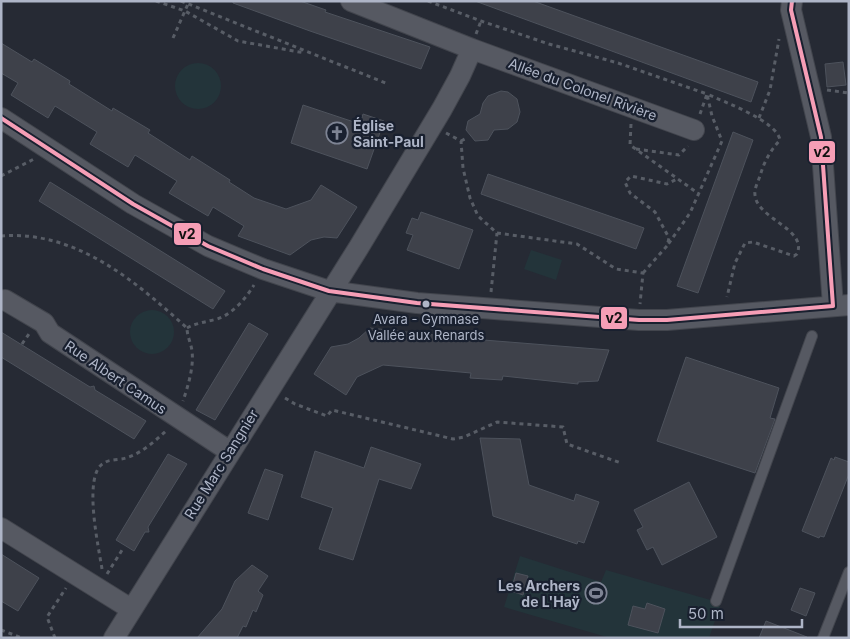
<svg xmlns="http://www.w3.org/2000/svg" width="850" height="639" font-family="Inter,sans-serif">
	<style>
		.green { fill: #23343a }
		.building { fill: #3e414a; stroke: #4d525c }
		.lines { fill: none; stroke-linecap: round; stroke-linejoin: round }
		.service-casing { stroke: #42454d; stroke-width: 12 }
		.minor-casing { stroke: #42454d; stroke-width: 22 }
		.path { stroke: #585d66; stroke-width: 3; stroke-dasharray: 4 4; stroke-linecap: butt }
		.service { stroke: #565962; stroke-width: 10 }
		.minor { stroke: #565962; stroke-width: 20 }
		.bus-1-casing { stroke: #19202f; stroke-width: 8 }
		.bus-1 { stroke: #f69eb6; stroke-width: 4 }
		.bus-dot { fill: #aeb5c7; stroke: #19202f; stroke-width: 2 }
		.labels { text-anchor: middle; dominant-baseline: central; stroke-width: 4.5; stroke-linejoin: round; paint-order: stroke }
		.bus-label { font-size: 13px; fill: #aeb5c7; stroke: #19202f }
		.street-label { font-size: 14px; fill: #aeb5c7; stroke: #19202f }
		.poi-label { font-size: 14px; font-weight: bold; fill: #aeb5c7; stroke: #19202f; text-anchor: start }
		.line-badge { stroke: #19202f; stroke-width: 2 }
		.pale-badge-label { font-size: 14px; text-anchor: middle; font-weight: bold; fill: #111 }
	</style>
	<rect width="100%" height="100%" fill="#262a34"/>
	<path class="green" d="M175 86a23 23 0 1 1 46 0a23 23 0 1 1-46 0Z
		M531,250L562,260L556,280L524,269Z
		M130 332a22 22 0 1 1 44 0a22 22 0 1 1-44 0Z
		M520,556L601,582L606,570L721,603L709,638H610L504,607Z"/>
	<path class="building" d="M233,1H300L326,10L325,12L430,47L421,69L310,31L233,3Z
		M475,1H533L758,82L751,102Z
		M1,43L32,62L34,59L70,81L69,84L112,111L113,108L150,130L148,133L190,160L192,156L230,180L229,182L254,198L286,209L311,200L321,185L357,207L337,238L324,237L311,240L290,255L238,236L244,226L213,207L208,216L169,193L177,181L135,155L128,167L90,144L97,132L55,106L48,118L11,95L18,83L1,73Z
		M843,62L846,85L827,87L825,64Z
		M501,91L508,92L517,99L520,112L517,122L508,129L494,130L488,140L475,141L466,130L468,121L480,114L483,103L488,96Z
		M303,105L360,124L363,114L384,121L367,169L291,143Z
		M733,132L753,140L698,293L677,286Z
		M488,174L644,228L636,249L481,194Z
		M50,182L225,291L213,309L39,201Z
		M421,212L473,230L459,269L407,250L413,235L406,233L412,218L418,220Z
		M249,323L268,334L215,420L196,410Z
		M370,328L471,339L609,350L598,381L578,382V384L503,376L502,380L470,378L471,373L383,365L357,377L346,395L314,374L331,347L348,344L359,338Z
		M1,332L90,387L94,386L95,390L146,421L134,439L1,357Z
		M686,357L779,388L770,418L775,419L755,473L657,441Z
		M480,438L520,439L529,485L574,501L576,494L599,502L584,543L578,541L577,544L493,516Z
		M371,447L421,464L411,489L379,479L353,560L319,549L333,508L301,497L315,451L364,468Z
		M168,454L187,464L148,527L149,532H145L134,551L116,540Z
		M835,457L849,462V474L824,537L820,536L819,538L802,531L831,458L834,460Z
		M265,469L283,475L268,520L248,513Z
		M689,482L717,537L662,565L653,547L647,550L637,530L643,527L634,510Z
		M1,554L39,578L18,611L1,601Z
		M252,565L268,576L258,591L263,595L256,612L253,610L246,627L243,626L237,638H197L222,609L235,581Z
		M516,573L528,576L523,595L511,591Z
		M800,588L815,593L806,616L791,610Z
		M647,603L665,609L658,633L628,625L633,606L645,609Z
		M766,621L807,637V638H759Z"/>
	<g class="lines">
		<g class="service-casing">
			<path id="service" d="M716,601L812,336
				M823,638L849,572"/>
		</g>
		<g class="minor-casing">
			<path id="minor" d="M351,1L472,49L694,130
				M792,1L791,10L821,137L833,306
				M1,118L133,204L208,246L263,269L329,291L417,303L639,320H667L849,305
				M5,300L44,323L50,333L229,451
				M1,528L131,609
				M114,638L359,247L442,109L460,76L472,49"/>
		</g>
		<path class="path" d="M156,1L185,11L238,41L305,53
			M181,1L388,84
			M428,1L481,21L549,44L618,63L707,94L712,116L722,141L690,213L667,246
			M476,34L481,21
			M173,38L188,4
			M827,90L849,93
			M700,114L707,94C724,102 777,121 780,140C770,151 764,162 760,176C758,182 754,189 755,195C757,219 808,229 797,254L794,256L753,242L745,243L735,263L727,297
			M759,118L770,90L779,39
			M631,124L630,145L699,194
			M446,133L461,141L463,168L470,198L478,216L497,233L577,244L616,269L643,273L640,304
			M461,141L467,138
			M636,149L679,155L688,146
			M1,176L34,159
			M1,236C76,230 135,281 187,328C187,336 191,343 192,351C194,367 188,386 183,401
			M643,273L667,246L669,238L655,212L630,193L625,182L631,176L667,184L677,179
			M491,292L497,233
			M187,328C196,323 206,322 217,319C233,314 246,298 254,285
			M22,344L29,334
			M285,398L295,404L327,416L332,410L453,439L464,437L497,422L563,427L567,444L621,463
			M102,569C99,549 82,474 104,463C110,459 119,460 126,458C142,453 155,441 167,430
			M107,574L124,547
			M1,630L22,638
			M55,638L47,617L66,588"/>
		<use href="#service" class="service"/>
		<use href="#minor" class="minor"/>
		<g class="bus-1-casing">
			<path id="bus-1" d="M792,1L791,10L821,137L833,306
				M1,118L133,204L208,246L263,269L329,291L417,303L639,320H667L833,306"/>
		</g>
		<use href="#bus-1" class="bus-1"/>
	</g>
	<defs>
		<g id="church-ring" transform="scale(1.125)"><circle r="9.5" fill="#19202f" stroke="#7e8494" stroke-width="1.5"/><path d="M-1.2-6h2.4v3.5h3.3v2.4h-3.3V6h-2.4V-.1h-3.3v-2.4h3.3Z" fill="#7e8494"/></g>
		<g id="stadium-ring" transform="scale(1.125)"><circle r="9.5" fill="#19202f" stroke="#7e8494" stroke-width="1.5"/><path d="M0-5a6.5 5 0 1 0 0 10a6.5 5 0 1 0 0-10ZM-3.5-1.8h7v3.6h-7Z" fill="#7e8494"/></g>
	</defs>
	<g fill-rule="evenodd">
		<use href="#church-ring" x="337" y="133"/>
		<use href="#stadium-ring" x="596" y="593"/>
	</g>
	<circle class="bus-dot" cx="426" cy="304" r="4.5"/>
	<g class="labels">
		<g class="bus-label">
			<text x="426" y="319">Avara - Gymnase<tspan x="426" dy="16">Vallée aux Renards</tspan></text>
		</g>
		<g class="street-label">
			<text transform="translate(583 89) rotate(20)">Allée du Colonel Rivière</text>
			<text transform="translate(116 377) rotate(34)">Rue Albert Camus</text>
			<text transform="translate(221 464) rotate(-58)">Rue Marc Sangnier</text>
		</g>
		<g class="poi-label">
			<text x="353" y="125">Église<tspan x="353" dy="16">Saint-Paul</tspan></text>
			<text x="580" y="585" text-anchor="end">Les Archers<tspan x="580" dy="16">de L'Haÿ</tspan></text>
		</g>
	</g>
	<g class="line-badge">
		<rect x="808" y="140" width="28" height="24" rx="5" fill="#f69eb6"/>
		<rect x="173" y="222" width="29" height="24" rx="5" fill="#f69eb6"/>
		<rect x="600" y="306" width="28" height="24" rx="5" fill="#f69eb6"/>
	</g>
	<g class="pale-badge-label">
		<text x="822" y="157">v2</text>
		<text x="187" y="239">v2</text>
		<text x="614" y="323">v2</text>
	</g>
	<rect width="850" height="639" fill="none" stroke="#aeb5c7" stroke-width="5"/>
	<path d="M680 619v8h122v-8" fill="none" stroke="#aeb5c7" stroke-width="2.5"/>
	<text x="688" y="619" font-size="15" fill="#aeb5c7" stroke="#19202f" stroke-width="4" paint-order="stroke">50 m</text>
</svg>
